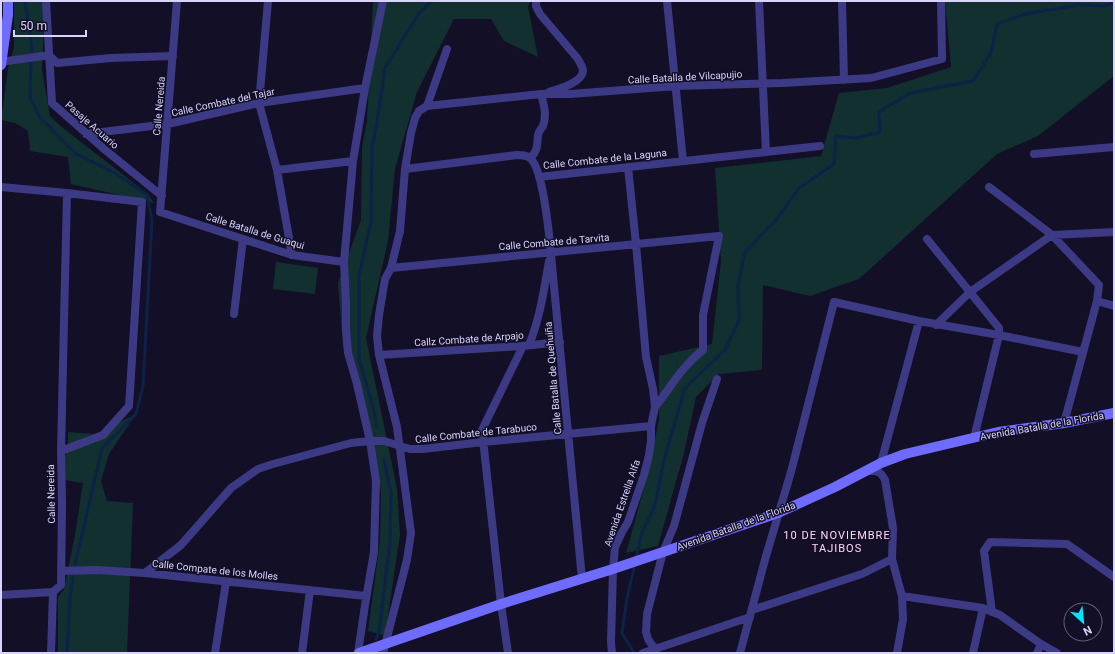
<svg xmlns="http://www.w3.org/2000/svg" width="1115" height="654" font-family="Roboto,sans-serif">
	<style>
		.green { fill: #12302f }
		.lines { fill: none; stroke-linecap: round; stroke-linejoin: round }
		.stream { stroke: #0c2248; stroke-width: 3 }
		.street { stroke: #3d3a85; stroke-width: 8 }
		.secondary { stroke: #6f6bff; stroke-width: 10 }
		.labels { text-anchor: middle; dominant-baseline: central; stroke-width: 3; stroke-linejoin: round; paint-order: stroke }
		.street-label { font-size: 10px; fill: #d9d4ff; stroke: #130f26 }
		.neighbourhood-label { font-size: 11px; letter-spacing: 1px; fill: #ffd6f0; stroke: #130f26 }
	</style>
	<rect width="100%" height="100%" fill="#130f26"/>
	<path class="green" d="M14,1H45L42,70L50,116L63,128L148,194L154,203L71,184L68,157L30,151L28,131L15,123L1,120L8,69L14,47Z
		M373,1H530L528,7L538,57L504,41L491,19H454L417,92L395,169L388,241L366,338L397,489L400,535L385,636L368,631L380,541L381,492L363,406L343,347L338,283L361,220L362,147L367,121Z
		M945,1H1114V76L1038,136L997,154L859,279L810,296L763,285L762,370L719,374L696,397L684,453L658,546L626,553L649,470L659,419V356L712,344L721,261L715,168L821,156L839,93L887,88L951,67Z
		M276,262L318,268L315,294L273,289Z
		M136,414L109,454L101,481L107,501L133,503L127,653H58V597L64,589L75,535L83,483L64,480L60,467L68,450V432L95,434Z"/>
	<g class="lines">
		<path class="stream" d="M25,1L32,47V52
			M31,63L30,97L39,116L76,154L115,173L147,195L152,220L143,386L136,414L102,448L75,565
			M377,427L373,407L359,359V276L371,221L372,148L377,122L385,68L419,13L432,1
			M636,559L641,535L655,505L664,460L685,388L725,350L739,320L738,285L745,252L777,219L799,188L834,164L836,136L856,138L880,132L879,112L910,93L973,81L991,53L997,24L1025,14L1079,5L1104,6L1114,3
			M376,639L379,632L390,542L391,493L384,460
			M633,651L622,633L627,598L635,564
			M67,653L70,598L73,576"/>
		<path class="street" d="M46,1L52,103L104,149L162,196
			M177,1L160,212L292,255L344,262
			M268,1L259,103L277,170L292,255
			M536,1V6L540,14L578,59C580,63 583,67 583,71C582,83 558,89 549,92
			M667,1L683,161
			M759,1L766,152
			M842,1L844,80
			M49,55L57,63L111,58L173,56
			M1,62L49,55
			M427,106L541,94H570L676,86L783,83L871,78L942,59L941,1
			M86,134L168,124L259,103L365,88
			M1034,154L1114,147
			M531,158C538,149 537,146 538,135C539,131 541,129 543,126C547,115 544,105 541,94
			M405,169L517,155C522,155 527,155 531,159C542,170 547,218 549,234L582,579
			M277,170L353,161
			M539,177L820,146
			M1,187L67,193L142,202L129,406L103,435L61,451
			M989,187L1052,235L1099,285L1097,301L1064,423
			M927,239L999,328V335L974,438
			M391,268L719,236L703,315V350C682,366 671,387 655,407
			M1097,301L1114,306
			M234,314L243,239
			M936,325L970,292L1052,235L1114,232
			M529,345C540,318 544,290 549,261
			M379,355L523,346L560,342
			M881,463L919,321
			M867,471C877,471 880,470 885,480L893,528L892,559L902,596L903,619L897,653
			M61,571L97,570L145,573L366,596
			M145,573L181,545L231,488L258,469L273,464L351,443L370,441H384L410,449H423L483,442L651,426
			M1,595L53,592
			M902,596L983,608L1000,615L1041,644L1057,653
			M752,610L862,574L892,559
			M992,612L984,551L990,542L1067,544L1114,577
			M657,649L652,645L648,639L646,632L647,614L663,552L674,526L702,423L717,379
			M51,653L53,592L61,585L62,504L61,451L67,193
			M215,653L226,582
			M302,653L310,590
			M358,653L365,605L374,552L376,481L370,441L357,384L348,353L346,329V304L344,262L353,161L365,88L383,1
			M383,653L407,560L411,533L397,427L379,355L377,336L379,315L385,279L391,268L400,231L405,169L411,133L415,118L419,111L427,106L447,49
			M508,653L501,604L482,430L523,346
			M612,653L611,642L613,569L615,547L621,534L628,522L644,475L649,455L651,441V426L655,407L653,389L646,357L636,244L628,167
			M643,653L750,617
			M740,653L766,556L791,472L834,302L919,321L999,335L1083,352
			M973,653L983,608
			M1037,653L1041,644"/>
		<path class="secondary" d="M1,65L8,15V1
			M359,653L501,604L613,569L778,513L835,487L881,463L905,454L998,432L1064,423L1114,413"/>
	</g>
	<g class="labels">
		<g class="street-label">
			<text transform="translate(685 77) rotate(-3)">Calle Batalla de Vilcapujio</text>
			<text transform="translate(223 102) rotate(-12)">Calle Combate del Tajar</text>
			<text transform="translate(159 106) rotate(-85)">Calle Nereida</text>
			<text transform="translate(92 125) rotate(41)">Pasaje Acuario</text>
			<text transform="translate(605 159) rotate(-6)">Calle Combate de la Laguna</text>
			<text transform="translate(255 231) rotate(17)">Calle Batalla de Guaqui</text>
			<text transform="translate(554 242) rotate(-5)">Calle Combate de Tarvita</text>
			<text transform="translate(469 339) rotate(-4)">Callz Combate de Arpajo</text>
			<text transform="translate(553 378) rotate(-95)">Calle Batalla de Quehuiña</text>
			<text transform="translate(1042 426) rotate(-10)">Avenida Batalla de la Florida</text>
			<text transform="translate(476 433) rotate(-6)">Calle Combate de Tarabuco</text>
			<text transform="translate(51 494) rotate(-91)">Calle Nereida</text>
			<text transform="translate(622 503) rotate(-71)">Avenida Estrella Alfa</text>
			<text transform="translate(736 526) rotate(-20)">Avenida Batalla de la Florida</text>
			<text transform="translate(215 570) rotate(6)">Calle Compate de los Molles</text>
		</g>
		<g class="neighbourhood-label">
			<text x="837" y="535">10 DE NOVIEMBRE<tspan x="837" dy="13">TAJIBOS</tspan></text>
		</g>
	</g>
	<rect width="1115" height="654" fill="none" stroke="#d9d4ff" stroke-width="4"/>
	<g transform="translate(1083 622) rotate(153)"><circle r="19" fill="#130f26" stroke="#625e7d"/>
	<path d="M0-3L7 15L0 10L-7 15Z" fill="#00e5ff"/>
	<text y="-6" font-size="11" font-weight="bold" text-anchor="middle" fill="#d9d4ff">N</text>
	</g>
	<path d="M14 30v6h72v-6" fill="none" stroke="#d9d4ff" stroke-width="2"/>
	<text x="20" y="30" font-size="12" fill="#d9d4ff" stroke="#130f26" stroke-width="3" paint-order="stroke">50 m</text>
</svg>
